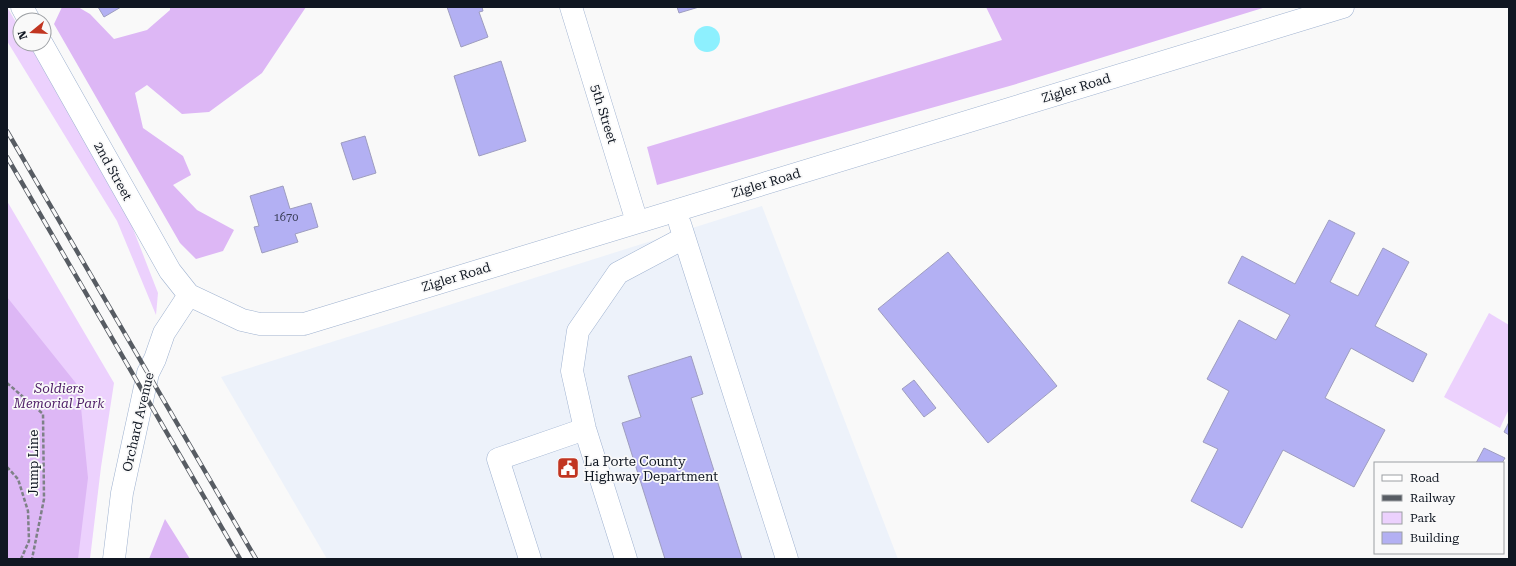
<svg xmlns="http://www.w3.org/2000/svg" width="1516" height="566" font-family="'Roboto Serif',serif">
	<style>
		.built { fill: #edf2fa }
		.green { fill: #ecd1fd }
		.forest { fill: #ddb7f5 }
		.water { fill: #8df0fe }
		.building { fill: #b3b0f3; stroke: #9e9dbf }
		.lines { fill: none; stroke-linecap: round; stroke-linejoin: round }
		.minor-casing { stroke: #9fb2d0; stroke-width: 23 }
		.path { stroke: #7e8187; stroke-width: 2.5; stroke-dasharray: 4 2; stroke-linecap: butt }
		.minor { stroke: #fff; stroke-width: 22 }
		.rail-casing { stroke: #575c63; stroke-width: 4.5 }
		.rail { stroke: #f9f9f9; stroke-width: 3; stroke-dasharray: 9; stroke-linecap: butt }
		.labels { text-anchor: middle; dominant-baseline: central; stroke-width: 3.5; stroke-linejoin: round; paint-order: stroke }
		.number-label { font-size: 11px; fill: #393d56 }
		.street-label { font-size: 13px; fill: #101722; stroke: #f9f9f9 }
		.park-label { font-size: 13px; font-style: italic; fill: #52226a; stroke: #f9f9f9 }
		.poi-label { font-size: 13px; fill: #101722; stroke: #f9f9f9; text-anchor: start }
	</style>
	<rect width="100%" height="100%" fill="#f9f9f9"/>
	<path class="built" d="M762,206L898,559H327L221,377Z"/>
	<path class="green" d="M7,7L20,29V44H29L130,221L158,293L156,315L117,221L7,41Z
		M7,201L114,383L101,467L90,559H7Z
		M1489,313L1509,325V409L1500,428L1444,397Z"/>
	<path class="forest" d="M62,7H78L90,14L114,39L147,30L170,10V7H306L262,73L209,112L182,114L147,85L135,93L143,128L183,156L191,175L173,185L197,210L234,230L223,251L196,259L180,243L54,24Z
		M986,7H1266L1013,85L657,185L647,147L1002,40Z
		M7,297L79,387L88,478L78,559H7Z
		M165,519L190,559H149Z"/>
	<path class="water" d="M694 39a13 13 0 1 1 26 0a13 13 0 1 1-26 0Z"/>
	<path class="building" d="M98,7H121L104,17Z
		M447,7H482L483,11L479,12L488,37L461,47Z
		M677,7H699L679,13Z
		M501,61L526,141L479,156L454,76Z
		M365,136L376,173L353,180L341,143Z
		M283,186L290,209L311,203L318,227L295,234L298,242L262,253L254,227L259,226L250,196Z
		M1329,220L1355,233L1330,282L1358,296L1383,248L1409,262L1375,326L1427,354L1413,382L1351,348L1325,398L1385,430L1354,487L1283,450L1242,528L1191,501L1218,449L1203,442L1229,391L1207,379L1239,320L1276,340L1290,315L1228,283L1242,256L1295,284Z
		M948,252L1057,386L988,443L878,309Z
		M691,356L703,394L691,398L742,559H665L622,423L641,417L628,376Z
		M914,380L936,408L924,417L902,389Z
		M1509,422V435L1504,432Z
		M1484,448L1505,458L1502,463H1476Z"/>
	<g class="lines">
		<g class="minor-casing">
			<path id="minor" d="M22,7L29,20
				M571,7L637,222
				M42,44L170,271L189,295L242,320L260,324H304L1343,7
				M680,224L787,559
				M114,559L122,493L148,373L155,359L164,333L189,295
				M530,559L498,459L585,429
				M626,559L585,429L572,371L578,331L618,273L684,238"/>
		</g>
		<path class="path" d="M7,383L43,414L44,499L32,559
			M7,467L18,479L28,511L29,541L21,559"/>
		<use href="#minor" class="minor"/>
		<g class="rail-casing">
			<path id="rail" d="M7,131L256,559
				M7,157L240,559"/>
		</g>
		<use href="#rail" class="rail"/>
	</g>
	<defs>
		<g id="civic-square" transform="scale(1.15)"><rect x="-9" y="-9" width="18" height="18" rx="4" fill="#c13521" stroke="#f9f9f9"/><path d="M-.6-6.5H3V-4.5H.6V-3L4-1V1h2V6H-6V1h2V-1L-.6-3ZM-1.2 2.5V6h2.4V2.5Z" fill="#fff"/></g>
	</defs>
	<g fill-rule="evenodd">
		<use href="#civic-square" x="568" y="468"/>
	</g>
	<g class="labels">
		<g class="number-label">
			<text x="286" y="217">1670</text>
		</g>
		<g class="street-label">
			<text transform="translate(1076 88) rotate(-17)">Zigler Road</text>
			<text transform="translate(604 114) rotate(73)">5th Street</text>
			<text transform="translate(113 171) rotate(61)">2nd Street</text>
			<text transform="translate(766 183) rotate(-17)">Zigler Road</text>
			<text transform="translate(456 277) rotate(-17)">Zigler Road</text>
			<text transform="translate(138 422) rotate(-77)">Orchard Avenue</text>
			<text transform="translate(33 463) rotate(-90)">Jump Line</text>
		</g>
		<g class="park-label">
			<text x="59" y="388">Soldiers<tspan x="59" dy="15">Memorial Park</tspan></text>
		</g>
		<g class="poi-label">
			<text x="584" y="461">La Porte County<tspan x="584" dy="15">Highway Department</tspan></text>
		</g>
	</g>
	<rect width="1516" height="566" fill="none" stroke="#101722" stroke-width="16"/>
	<rect x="1374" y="462" width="130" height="92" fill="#f9f9f9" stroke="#9c9fa3"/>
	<rect x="1382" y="475" width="20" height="6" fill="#ffffff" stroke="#9c9fa3"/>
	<text x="1410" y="482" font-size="12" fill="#101722">Road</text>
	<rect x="1382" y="495" width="20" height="6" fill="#575c63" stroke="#9c9fa3"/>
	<text x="1410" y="502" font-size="12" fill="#101722">Railway</text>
	<rect x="1382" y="512" width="20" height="12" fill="#ecd1fd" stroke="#9c9fa3"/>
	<text x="1410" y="522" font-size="12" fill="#101722">Park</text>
	<rect x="1382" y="532" width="20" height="12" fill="#b3b0f3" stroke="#9c9fa3"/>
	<text x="1410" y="542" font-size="12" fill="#101722">Building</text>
	<g transform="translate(32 32) rotate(252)"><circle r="19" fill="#f9f9f9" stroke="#9c9fa3"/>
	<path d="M0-3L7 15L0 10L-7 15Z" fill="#c13521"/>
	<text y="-6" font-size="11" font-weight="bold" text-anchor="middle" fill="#101722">N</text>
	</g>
</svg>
